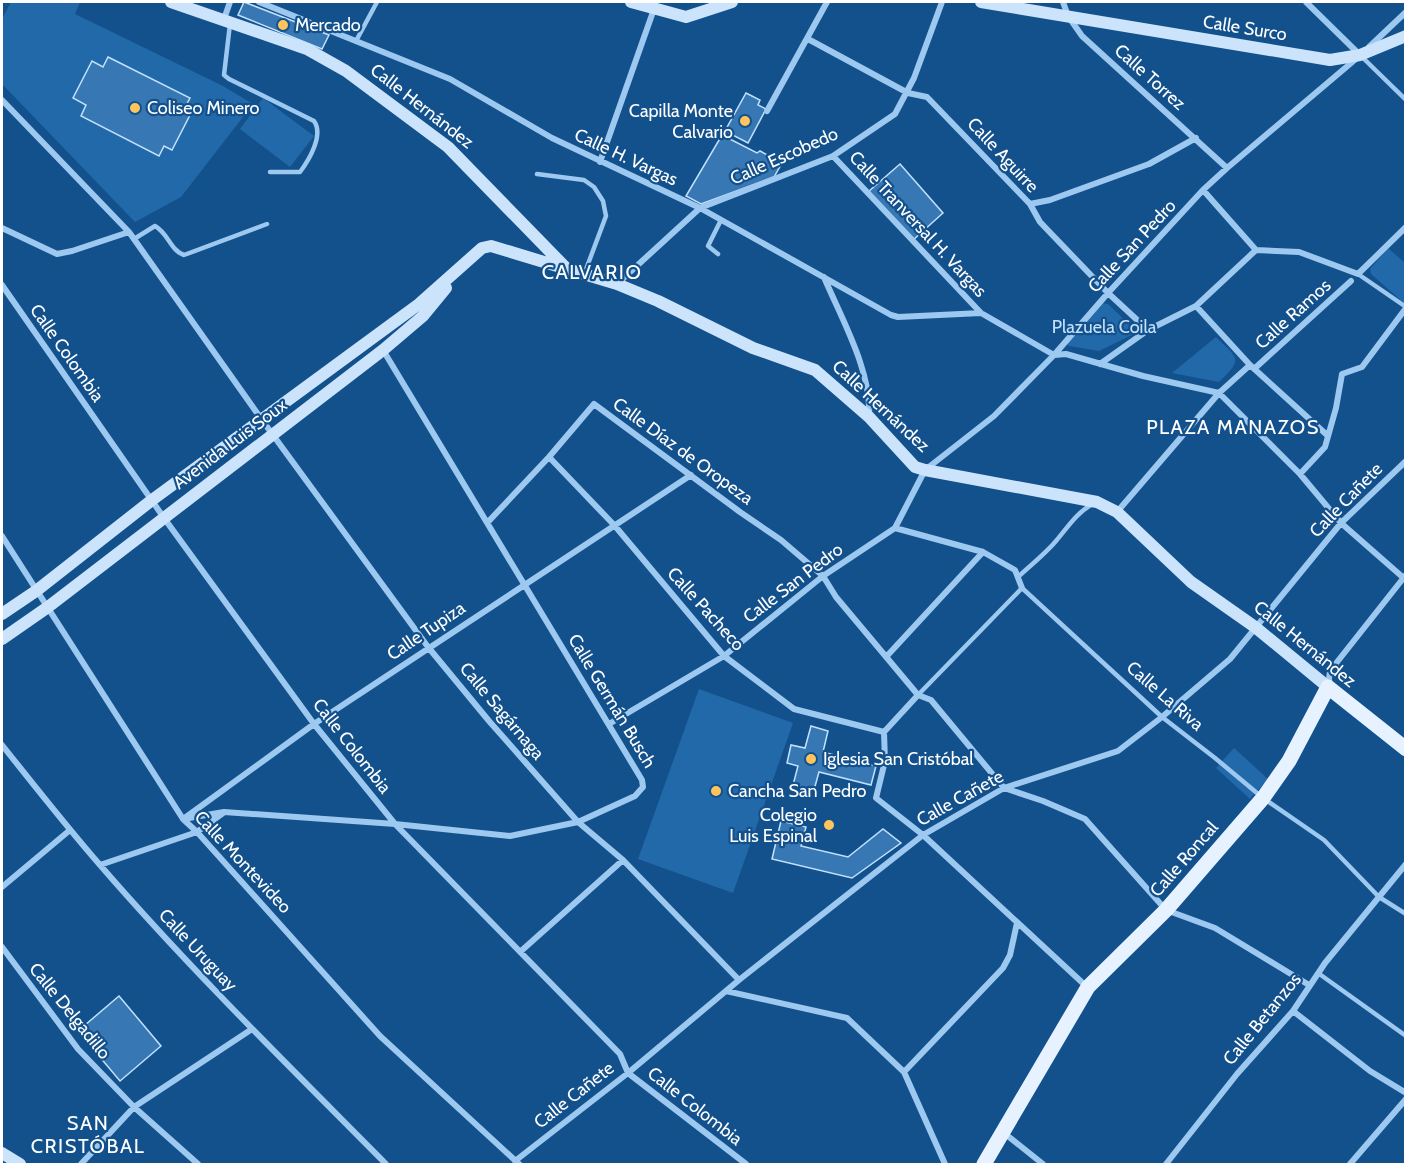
<svg xmlns="http://www.w3.org/2000/svg" width="1407" height="1166" font-family="Cabin,sans-serif">
	<style>
		.green { fill: #2269aa }
		.building { fill: #3778b4; stroke: #c3e1fc; stroke-width: 1.5 }
		.lines { fill: none; stroke-linecap: round; stroke-linejoin: round }
		.lane { stroke: #9dc8f0; stroke-width: 4.5 }
		.street { stroke: #9dc8f0; stroke-width: 6 }
		.secondary { stroke: #cbe3fb; stroke-width: 12 }
		.primary { stroke: #e6f2ff; stroke-width: 15 }
		.poi-dot { fill: #ffc55c; stroke: #13518d; stroke-width: 2 }
		.labels { text-anchor: middle; dominant-baseline: central; stroke-width: 4.5; stroke-linejoin: round; paint-order: stroke }
		.poi-label { font-size: 18px; fill: #fff; stroke: #13518d; text-anchor: start }
		.street-label { font-size: 18px; fill: #fff; stroke: #13518d }
		.park-label { font-size: 18px; fill: #c3e1fc; stroke: #13518d }
		.neighbourhood-label { font-size: 20px; letter-spacing: 1.5px; fill: #fff; stroke: #13518d }
	</style>
	<rect width="100%" height="100%" fill="#13518d"/>
	<path class="green" d="M11,2H80L75,14L223,86L253,104L181,197L135,222L3,85L2,19Z
		M263,98L314,136L290,167L240,129Z
		M1388,248L1405,263L1404,303L1371,274L1370,269Z
		M1102,303L1108,304L1134,329V334L1099,351L1069,346L1064,342Z
		M1216,337C1238,359 1244,358 1219,382L1172,373Z
		M699,689L793,723L733,893L638,859Z
		M1234,748L1268,779L1250,799L1216,768Z"/>
	<path class="building" d="M244,2L329,35L322,49L238,15Z
		M108,57L190,98L183,111L190,115L172,150L164,146L159,156L81,116L86,105L73,98L92,61L103,67Z
		M746,93L760,100L758,105L766,109L748,143L725,131Z
		M722,135L757,153L760,151L782,163L774,177L701,204L686,196Z
		M900,164L943,213L912,241L868,192Z
		M811,726L828,731L823,752L876,766L871,785L819,772L814,790L793,785L798,766L787,763L791,745L805,748Z
		M781,821L806,827L801,846L848,857L883,829L901,843L852,878L772,859Z
		M119,996L161,1046L120,1081L78,1031Z"/>
	<g class="lines">
		<path class="lane" d="M230,24L224,75L229,79L314,121C324,135 309,160 300,172H270
			M356,41L377,2
			M1361,56L1406,100
			M537,174L584,180L594,187L603,201L606,216L585,272
			M134,239L155,226C168,233 171,251 184,255L267,224
			M718,254L708,246L721,220
			M1358,274L1406,307
			M1018,577C1031,565 1045,554 1056,541C1068,527 1077,512 1093,504
			M918,695L1022,588L1162,717L1215,758L1263,798L1324,840L1379,897L1406,914
			M1318,973L1406,1036"/>
		<path class="street" d="M259,2L450,79L552,138L700,208L891,315L898,317L981,313
			M1063,2L1068,16L1082,36L1227,168
			M1306,2L1360,55
			M224,19L230,2
			M808,39L908,93L927,97L1030,204L1040,222L1108,293L1148,330
			M1369,47L1406,12
			M2,100L129,232L262,420L428,647L489,721L578,822L623,860L739,980
			M767,111L827,2
			M833,156L981,313L1054,355L1066,354L1143,376L1219,393L1300,474L1341,523L1406,580
			M600,162L654,9
			M1203,190L1256,250
			M1030,204L1050,200L1149,164L1196,138
			M2,228L57,254L72,251L129,232
			M1256,250L1299,252L1358,274L1406,227
			M824,277C841,318 872,371 869,417
			M617,284L700,208L833,156L895,114L914,78L942,2
			M2,285L164,518L314,724L395,824L620,1054L628,1073L746,1164
			M1196,306L1250,365L1327,435
			M1100,364L1148,330L1196,306L1256,250
			M1254,369L1351,281
			M549,457L615,526L724,656L794,709L884,732L885,761L876,798L923,835L1087,987
			M1300,474L1325,447L1336,408L1342,374L1362,367L1406,308
			M1117,512L1219,393L1250,365
			M488,522L549,457L594,404L740,512L781,540L823,576L836,597L918,695
			M895,528L983,552L1015,570L1022,588
			M2,536L183,819L197,832L380,1036L519,1164
			M886,657L983,552
			M1328,687L1330,671L1405,576
			M609,724L724,656L823,576L895,528L925,470L994,416L1054,355L1108,293L1203,190L1227,168L1357,58
			M884,732L918,695L931,700L1004,788L1043,801L1085,819L1166,910L1215,928L1309,985
			M2,745C34,785 66,826 100,865C190,969 289,1066 386,1164
			M186,817L314,724L691,475
			M183,819L224,812L395,824L510,836L578,822L635,796L643,787L642,780L383,350
			M100,865L197,832L223,813
			M2,887L70,830
			M2,947L78,1049L134,1107L198,1164
			M520,952L623,860
			M726,991L847,1018L904,1072L945,1164
			M1293,1011L1370,1071L1406,1093
			M904,1072L1003,968L1010,955L1017,923
			M1004,1133L1043,1164
			M515,1161L628,1073L739,980L923,835L1004,788L1118,751L1162,717L1230,659L1341,523L1406,461
			M81,1164L134,1107L252,1029
			M1166,1164L1237,1074L1293,1011L1325,963L1406,864
			M1350,1164L1406,1099"/>
		<path class="secondary" d="M171,2L307,49L346,71L448,147L566,268
			M631,2L686,17L732,2
			M981,2L1330,60L1360,55L1406,36
			M2,614L36,591L152,500L419,304L482,248L491,246L617,284L658,301L753,348L815,370L869,417L915,467L925,470L1097,502L1117,512L1191,582L1255,627L1328,687
			M2,639L48,607L383,350L423,316L446,288
			M2,1153L20,1164"/>
		<path class="primary" d="M984,1164L1088,987L1166,910L1263,798L1289,761L1328,687L1406,749"/>
	</g>
	<g class="poi-dot">
		<circle cx="283" cy="25" r="6"/>
		<circle cx="135" cy="108" r="6"/>
		<circle cx="745" cy="121" r="6"/>
		<circle cx="811" cy="759" r="6"/>
		<circle cx="716" cy="791" r="6"/>
		<circle cx="829" cy="825" r="6"/>
	</g>
	<g class="labels">
		<g class="poi-label">
			<text x="295" y="25">Mercado</text>
			<text x="147" y="108">Coliseo Minero</text>
			<text x="733" y="111" text-anchor="end">Capilla Monte<tspan x="733" dy="21">Calvario</tspan></text>
			<text x="823" y="759">Iglesia San Cristóbal</text>
			<text x="728" y="791">Cancha San Pedro</text>
			<text x="817" y="815" text-anchor="end">Colegio<tspan x="817" dy="21">Luis Espinal</tspan></text>
		</g>
		<g class="street-label">
			<text transform="translate(1245 28) rotate(9)">Calle Surco</text>
			<text transform="translate(1150 77) rotate(42)">Calle Torrez</text>
			<text transform="translate(422 106) rotate(38)">Calle Hernández</text>
			<text transform="translate(1003 155) rotate(47)">Calle Aguirre</text>
			<text transform="translate(784 156) rotate(-24)">Calle Escobedo</text>
			<text transform="translate(626 157) rotate(25)">Calle H. Vargas</text>
			<text transform="translate(918 224) rotate(47)">Calle Tranversal H. Vargas</text>
			<text transform="translate(1132 246) rotate(-47)">Calle San Pedro</text>
			<text transform="translate(1293 314) rotate(-42)">Calle Ramos</text>
			<text transform="translate(67 353) rotate(55)">Calle Colombia</text>
			<text transform="translate(881 406) rotate(43)">Calle Hernández</text>
			<text transform="translate(230 444) rotate(-37)">Avenida Luis Soux</text>
			<text transform="translate(683 451) rotate(36)">Calle Díaz de Oropeza</text>
			<text transform="translate(1346 500) rotate(-46)">Calle Cañete</text>
			<text transform="translate(793 583) rotate(-37)">Calle San Pedro</text>
			<text transform="translate(706 609) rotate(48)">Calle Pacheco</text>
			<text transform="translate(426 631) rotate(-34)">Calle Tupiza</text>
			<text transform="translate(1305 644) rotate(39)">Calle Hernández</text>
			<text transform="translate(1165 696) rotate(41)">Calle La Riva</text>
			<text transform="translate(612 701) rotate(59)">Calle Germán Busch</text>
			<text transform="translate(502 711) rotate(50)">Calle Sagárnaga</text>
			<text transform="translate(352 746) rotate(52)">Calle Colombia</text>
			<text transform="translate(960 798) rotate(-29)">Calle Cañete</text>
			<text transform="translate(1184 859) rotate(-49)">Calle Roncal</text>
			<text transform="translate(243 862) rotate(47)">Calle Montevideo</text>
			<text transform="translate(198 950) rotate(47)">Calle Uruguay</text>
			<text transform="translate(70 1011) rotate(51)">Calle Delgadillo</text>
			<text transform="translate(1262 1019) rotate(-51)">Calle Betanzos</text>
			<text transform="translate(574 1095) rotate(-38)">Calle Cañete</text>
			<text transform="translate(695 1106) rotate(38)">Calle Colombia</text>
		</g>
		<g class="park-label">
			<text x="1104" y="327">Plazuela Coila</text>
		</g>
		<g class="neighbourhood-label">
			<text x="592" y="272">CALVARIO</text>
			<text x="1233" y="427">PLAZA MANAZOS</text>
			<text x="88" y="1123">SAN<tspan x="88" dy="23">CRISTÓBAL</tspan></text>
		</g>
	</g>
	<rect width="1407" height="1166" fill="none" stroke="#ffffff" stroke-width="6"/>
</svg>
